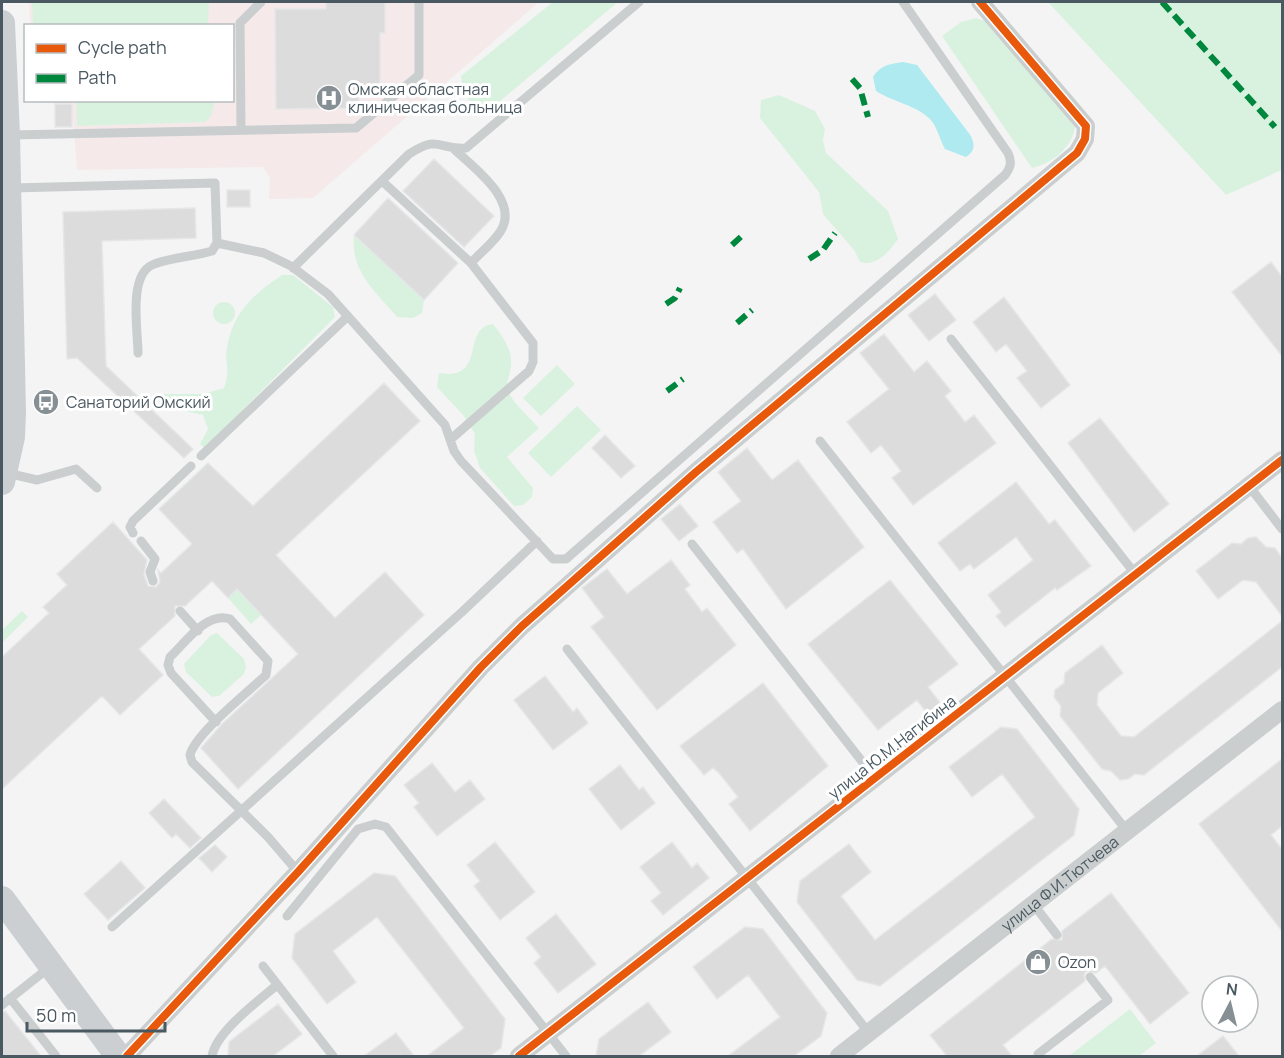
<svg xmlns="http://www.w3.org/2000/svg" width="1284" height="1058" font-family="Manrope,sans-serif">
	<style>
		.medical { fill: #f5e9ea }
		.green { fill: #d9f2df }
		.water { fill: #aeeaef }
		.building { fill: #dcdcdd; stroke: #e5e6e7; stroke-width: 1.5 }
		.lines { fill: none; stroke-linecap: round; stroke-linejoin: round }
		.lane { stroke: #cbcecf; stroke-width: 9 }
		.street { stroke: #cbcecf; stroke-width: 18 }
		.secondary { stroke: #cbcfd1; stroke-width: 26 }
		.quiet { stroke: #00873e; stroke-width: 6; stroke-dasharray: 12 6; stroke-linecap: butt }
		.cycleway-casing { stroke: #fff; stroke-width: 11 }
		.cycleway { stroke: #e8590c; stroke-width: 8 }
		.labels { text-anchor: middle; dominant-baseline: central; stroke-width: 6; stroke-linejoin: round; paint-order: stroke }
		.poi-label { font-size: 16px; fill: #4a5961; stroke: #fff; text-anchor: start }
		.street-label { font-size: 16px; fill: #4a5961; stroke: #fff }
	</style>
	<rect width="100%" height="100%" fill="#f4f4f4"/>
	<path class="medical" d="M29,2H539L313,198L269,199L270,178L263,167L77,170L72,104L33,102L232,100V26L30,25Z"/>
	<path class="green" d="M32,2H209L208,25H33Z
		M553,2H618L492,108L471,103L463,91L461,76Z
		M1048,2H1282V170L1226,195Z
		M976,18L991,23L1075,125C1074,146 1052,164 1032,168L942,36L961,22Z
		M779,95L815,111L825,129L823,140L826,153L888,211L898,239C890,251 877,267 860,262L854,250L823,214L819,192L760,118L761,100Z
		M215,100L211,116L205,122L77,126L76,101H64Z
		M354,235L424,300L422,313L413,318L397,317C375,291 350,271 354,235Z
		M282,275H293L333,307L335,317L205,448L200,444L208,429L203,415L172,408L161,402V398L164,394H204L224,388C231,368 224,362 227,347C233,312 255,293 282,275Z
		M213 313a11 11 0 1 1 22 0a11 11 0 1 1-22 0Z
		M493,324C504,338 515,353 510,372C508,381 505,386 510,395C517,407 530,418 539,428L507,457L533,488L532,497L523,505L514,506L480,468L474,451L475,434L463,415L437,387L439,373C488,381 460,328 493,324Z
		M557,365L575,384L541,416L523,398Z
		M577,406L601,430L551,477L528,453Z
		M237,589L261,615L251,624L228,598Z
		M22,611L28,617L2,643V630Z
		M217,633L244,659L246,667L244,674L219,696L212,697L186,672L184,664L211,635Z
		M1130,1009L1156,1043L1139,1056H1069Z"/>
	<path class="water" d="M903,62L917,65L971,136C975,146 975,151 966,157L945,149C940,140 937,126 930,119C916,105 893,102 876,91L873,77C880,65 890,64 903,62Z"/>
	<path class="building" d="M326,2H385V33H380V87L359,88V108L276,109L275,9H326Z
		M55,104H72V127H55Z
		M434,159L494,216L464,247L403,191Z
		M227,190H250V207H227Z
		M388,198L458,263L424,300L354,235Z
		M195,208L196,238L102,241L106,366L193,449L184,458L77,358L67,359L63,212Z
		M1271,262L1282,277V356L1232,292Z
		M935,294L956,320L929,341L908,315Z
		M1004,297L1070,385L1041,408L1017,378L1027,371L1006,344L996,352L973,322Z
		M884,334L914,372L927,361L951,391L945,396L965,422L974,415L996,443L913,505L892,478L901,471L881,445L871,453L847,422L889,389L860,353Z
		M384,383L420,421L276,555L335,618L385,572L424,615L238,789L201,748L222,724L298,654L237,589L228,598L212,581L185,606H175V616L139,649L163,675L120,715L102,696L2,789V657L49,613L43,607L67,585L57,574L113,522L147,560L144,574L148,586L156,587L160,582L158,570L161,573L192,544L159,509L208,463L253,506Z
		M1100,418L1169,504L1134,532L1068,443Z
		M605,435L635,466L621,478L592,448Z
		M747,448L772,480L798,460L864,547L786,609L743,549L737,553L713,522L741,501L718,472Z
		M1016,482L1049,524L1055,520L1091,566L1057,590L1055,588L1005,627L996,616L1001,612L988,595L1033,560L1016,537L974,569L970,564L960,571L938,543Z
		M680,504L698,526L679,541L661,519Z
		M1256,537L1266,547L1275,548L1282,558V616L1256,582L1243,580L1218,599L1196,571L1232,543L1241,544L1248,538Z
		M671,560L690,585L685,589L702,612L707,608L736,645L657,710L591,627L604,617L582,588L607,569L627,594Z
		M890,580L958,664L928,687L941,704L928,715L917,700L878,730L808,644Z
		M1282,621V667L1144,775L1135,774L1128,779L1120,780L1111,771L1102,769L1060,716L1061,706L1054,697L1055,690L1064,683L1065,673L1102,645L1123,673L1098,693L1097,705L1121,736L1134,737Z
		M545,676L573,712L577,708L588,723L553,750L514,700Z
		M763,683L828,766L750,831L729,804L738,797L719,773L713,768L704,775L680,746Z
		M1001,727L1017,729L1079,809L1074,835L880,986L857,980L797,902L800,881L849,844L871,872L841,896L875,940L940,890L1035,817L1002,774L972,797L949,767Z
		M1282,759V826L1271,835L1282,849V931L1199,824Z
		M432,763L455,792L470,780L485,799L437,836L414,807L419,803L404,785Z
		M620,765L639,790L643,787L655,803L621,830L589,789Z
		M164,799L201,838L190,848L176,834L172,838L149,813Z
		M495,842L535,892L500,920L474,886L480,881L467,865Z
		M672,842L692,868L697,863L709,878L663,915L651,901L661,893L640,867Z
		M215,845L227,857L212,872L199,858Z
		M121,861L145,888L108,920L84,894Z
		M374,873L395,876L505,1019L501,1048L490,1056H427L464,1028L377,917L333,951L356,982L327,1004L292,958L295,934Z
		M1111,893L1189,993L1150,1024L1105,966L1096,973L1086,971L1084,975L1085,981L1003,1045L1012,1056H947L930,1035L1052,939L1062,940V931Z
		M556,914L596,964L558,993L534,963L541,957L526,938Z
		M745,927L763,929L827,1013L821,1036L794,1056H728L780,1017L748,975L717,999L693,967Z
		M648,1002L671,1032L639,1056H596L599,1039Z
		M278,1004L302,1034L273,1056H228L229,1042Z
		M5,1011L41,1056H2V1012Z
		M396,1033L414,1056H364Z
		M1223,1036L1239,1056H1197Z"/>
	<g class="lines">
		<path class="lane" d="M241,130L240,23L261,2
			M10,135L356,128L419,75V2
			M454,149C473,167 521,201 500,232C493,243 480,253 471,263
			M382,181L471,263L533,343V362L529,371L451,439
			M11,188L215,183L217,243L212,251C193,257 170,257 152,265C128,276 138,332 138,353
			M217,243L264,253L291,266L328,294L445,425L454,451L461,461L553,559H566L1005,175C1011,167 1012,162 1008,153L903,2
			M293,268L409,154C440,134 437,150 466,148L639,2
			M951,339L1136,575
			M820,441L1127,831
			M201,456L348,316
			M7,473L37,480L76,469L97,488
			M1249,486L1282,529
			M133,533L130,527L133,521L191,466
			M141,541L155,559L150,572L153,581
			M692,544L875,778
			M180,611L198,631
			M567,649L869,1033
			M216,722L171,673L168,665L170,657C185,643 207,611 230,619L268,661L266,675C248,692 195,734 190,755L192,762L268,837L298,872
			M1034,905L1057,935
			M287,916L358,829L375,824L386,827L566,1056
			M112,927L463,611L537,541
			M263,966L333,1056
			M10,998L56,1056
			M2,1005L51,966
			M1038,1054L1108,1000L1090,977
			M212,1056C216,1032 258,1001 277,985"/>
		<g class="street">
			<path d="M127,1056L298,872L481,667L522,626L696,472L1077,153L1085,139L1086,126L980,2"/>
			<path d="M519,1056L1282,460"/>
			<path id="s1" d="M839,1056L1282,710"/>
		</g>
		<path class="secondary" d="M2,23L7,135L13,412L12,437L2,482
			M2,899L118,1056"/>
		<path class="quiet" d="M1162,2L1275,127
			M852,79L860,88L868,117
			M732,245L745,233
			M809,259L823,250L835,233
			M666,304L675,298L680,288
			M737,323L752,310
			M667,391L683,379"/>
		<g class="cycleway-casing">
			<path id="cycleway" d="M127,1056L298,872L481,667L522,626L696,472L1077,153L1085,139L1086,126L980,2
				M519,1056L1282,460"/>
		</g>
		<use href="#cycleway" class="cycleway"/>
	</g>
	<defs>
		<g id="hospital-disc" transform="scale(1.35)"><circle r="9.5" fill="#868f94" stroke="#fff"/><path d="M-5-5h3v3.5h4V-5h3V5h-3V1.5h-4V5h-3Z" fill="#fff"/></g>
		<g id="bus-disc" transform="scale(1.35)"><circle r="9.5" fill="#868f94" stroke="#fff"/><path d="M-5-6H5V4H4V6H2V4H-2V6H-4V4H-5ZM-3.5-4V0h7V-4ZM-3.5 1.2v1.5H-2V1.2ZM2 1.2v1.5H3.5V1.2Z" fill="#fff"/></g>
		<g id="shop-disc" transform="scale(1.35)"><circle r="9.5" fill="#868f94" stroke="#fff"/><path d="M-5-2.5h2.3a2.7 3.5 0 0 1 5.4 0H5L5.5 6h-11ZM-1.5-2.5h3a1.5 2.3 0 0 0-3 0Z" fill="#fff"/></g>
	</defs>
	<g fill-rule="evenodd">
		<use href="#hospital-disc" x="329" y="98"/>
		<use href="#bus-disc" x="46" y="402"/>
		<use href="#shop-disc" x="1038" y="962"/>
	</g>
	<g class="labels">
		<g class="poi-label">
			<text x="348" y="89">Омская областная<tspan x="348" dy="18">клиническая больница</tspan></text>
			<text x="66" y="402">Санаторий Омский</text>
			<text x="1058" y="962">Ozon</text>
		</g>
		<g class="street-label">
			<text transform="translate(892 747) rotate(-38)">улица Ю.М.Нагибина</text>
			<text stroke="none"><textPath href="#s1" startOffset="280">улица Ф.И.Тютчева</textPath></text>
		</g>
	</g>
	<rect width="1284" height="1058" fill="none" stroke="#4a5961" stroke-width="6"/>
	<rect x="24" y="24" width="210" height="78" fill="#ffffff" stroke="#b7bdc0" stroke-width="1.5"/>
	<rect x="36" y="44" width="30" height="9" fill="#e8590c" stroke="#b7bdc0" stroke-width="1.5"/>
	<text x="78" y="54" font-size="18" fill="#4a5961">Cycle path</text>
	<rect x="36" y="74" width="30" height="9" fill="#00873e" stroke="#b7bdc0" stroke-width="1.5"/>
	<text x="78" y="84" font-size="18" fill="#4a5961">Path</text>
	<g transform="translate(1230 1004) rotate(7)"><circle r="28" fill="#ffffff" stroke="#b7bdc0" stroke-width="1.5"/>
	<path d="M0-4.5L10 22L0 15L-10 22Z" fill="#868f94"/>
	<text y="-9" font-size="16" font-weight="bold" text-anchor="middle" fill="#4a5961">N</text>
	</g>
	<path d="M27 1022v9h138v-9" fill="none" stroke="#4a5961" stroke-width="3"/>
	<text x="36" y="1022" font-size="18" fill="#4a5961" stroke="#ffffff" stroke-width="4.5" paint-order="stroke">50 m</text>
</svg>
